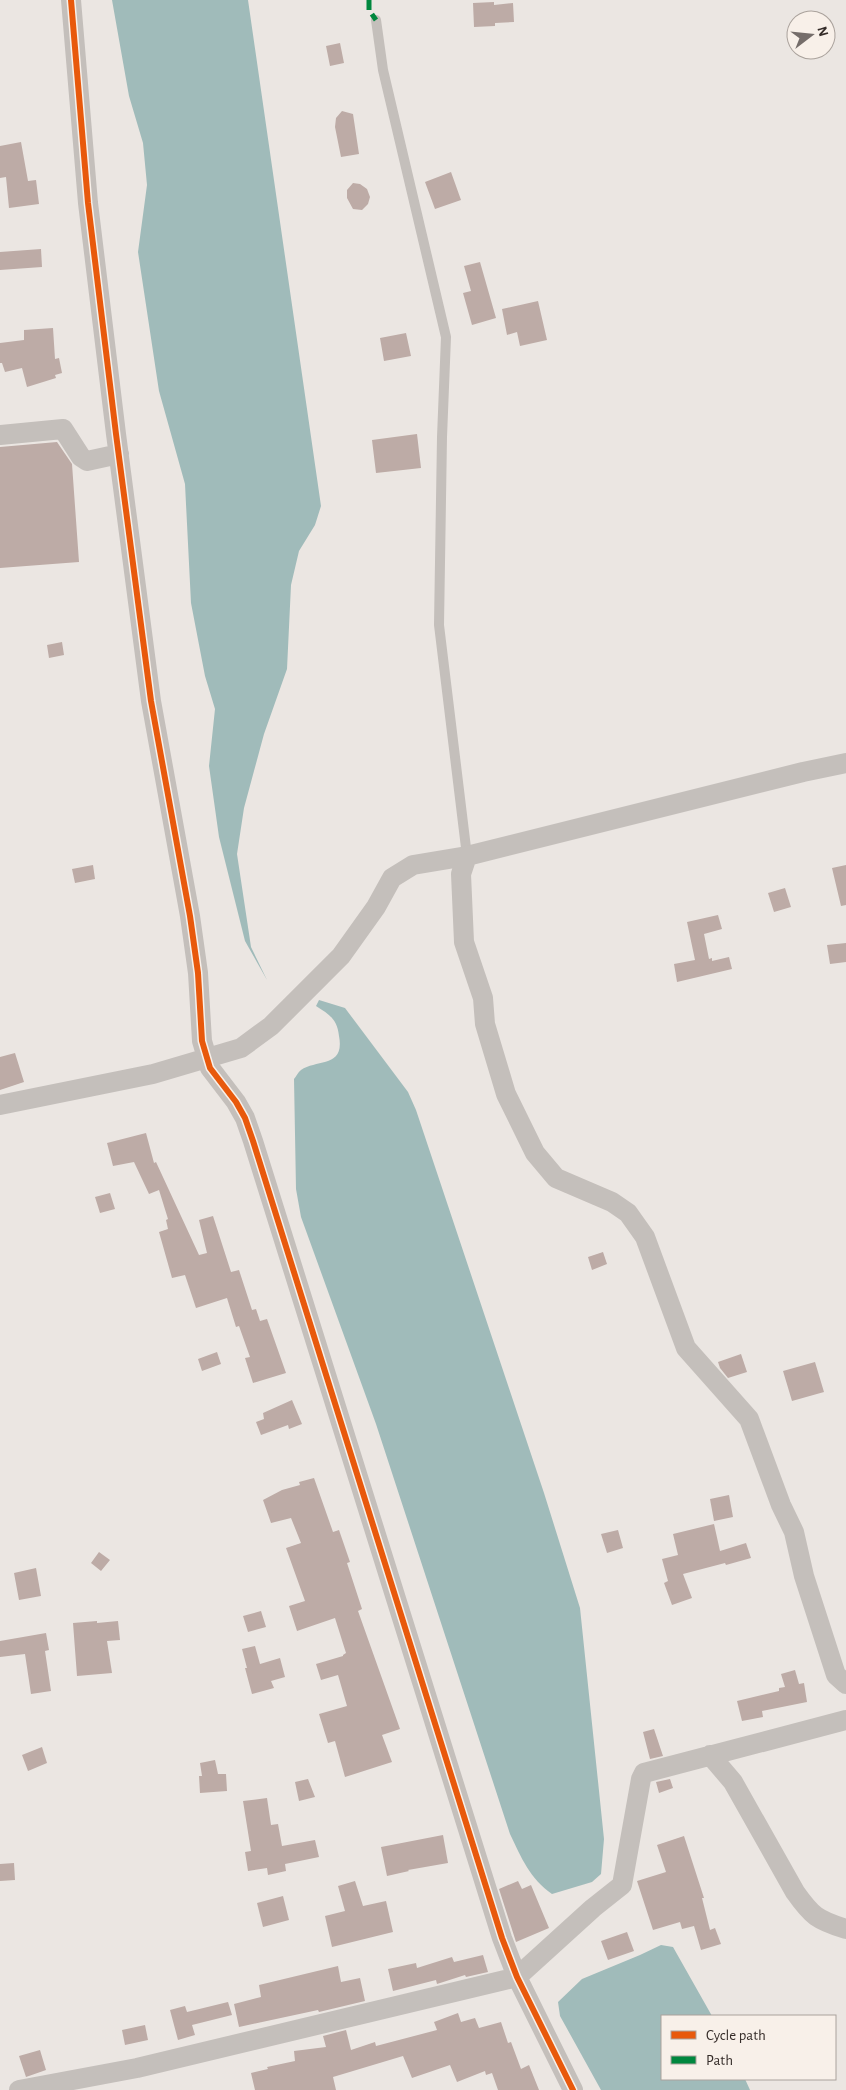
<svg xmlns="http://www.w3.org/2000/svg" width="846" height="2090" font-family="'Alegreya Sans',sans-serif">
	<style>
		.water { fill: #a0bbba }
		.building { fill: #bdaba6 }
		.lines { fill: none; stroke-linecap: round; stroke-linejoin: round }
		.service { stroke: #c4bfbb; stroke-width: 10 }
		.minor { stroke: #c4bfbb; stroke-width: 20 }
		.quiet { stroke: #00873e; stroke-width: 5; stroke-dasharray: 10 5; stroke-linecap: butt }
		.cycleway-casing { stroke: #f8f0e9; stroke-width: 9 }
		.cycleway { stroke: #e8590c; stroke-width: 6 }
	</style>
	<rect width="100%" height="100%" fill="#ebe6e2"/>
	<path class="water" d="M112,0H248L321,506L315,525L299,551L291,585L287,669L264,734L244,808L237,854L251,947L267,980L245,941L219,837L209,766L215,709L205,676L191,603L185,484L159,391L138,252L147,185L143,143L129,96Z
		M319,1000L345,1008L408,1092L416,1110L544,1493L580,1608L604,1839L601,1874L592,1882L552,1894C530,1879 521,1857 510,1834L376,1424L301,1217L296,1189L294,1079C296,1077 298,1072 301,1070C317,1059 345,1068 339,1036C337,1019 330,1015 316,1006Z
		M661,1945L673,1947L712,2016H662V2079H745L750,2090H601L560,2016L558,2002L582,1979L640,1955Z"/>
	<path class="building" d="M494,2V5L513,3L514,22L495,23V26L474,27L473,3Z
		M340,43L344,63L330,66L326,46Z
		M342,111L353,114L359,154L341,157L335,127L336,118Z
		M21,142L28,181L36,180L39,204L9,208L6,177L0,178V146Z
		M451,172L461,200L435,209L425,182Z
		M353,183L360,184L367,189L370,197L368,204L362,210L353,209L347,198V190Z
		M41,249L42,267L0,270V252Z
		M480,262L496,318L472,325L463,293L471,291L464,266Z
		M538,301L547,340L520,346L517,332L507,335L502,309Z
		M53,328L55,359L59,358L62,373L55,375L56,378L27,387L22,368L5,372L2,363H0V343L24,340V330Z
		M406,333L411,356L384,361L380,338Z
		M417,434L421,468L376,473L372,440Z
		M57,442L72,464L79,562L0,568V447Z
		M62,642L64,655L49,658L47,645Z
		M93,865L95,879L75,883L72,869Z
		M846,865V905L841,906L832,868Z
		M785,888L791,907L774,912L768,893Z
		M718,915L722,929L704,934L709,959L712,958V961L729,957L732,969L677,982L674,964L695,960L687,922Z
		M846,943V962L830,964L827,945Z
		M15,1053L24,1082L0,1090V1057Z
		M146,1133L154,1163L156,1162L199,1255L207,1253L199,1220L213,1216L231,1272L239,1270L252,1310L256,1309L260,1321L267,1319L286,1373L253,1383L245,1358L250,1357L239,1326L236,1327L227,1298L196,1308L185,1275L172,1278L159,1232L168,1229L166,1220L168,1219L159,1190L149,1194L134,1162L113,1166L107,1143Z
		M110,1193L115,1209L100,1213L95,1197Z
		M603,1252L607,1264L592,1270L588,1257Z
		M217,1352L221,1364L202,1371L198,1359Z
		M741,1354L747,1372L728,1378L720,1368L718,1362Z
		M815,1362L824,1392L792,1401L783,1371Z
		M292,1400L302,1424L289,1429L288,1425L261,1435L256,1422L264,1419L263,1413Z
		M314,1478L333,1532L339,1530L350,1562L347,1563L362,1609L358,1611L400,1729L382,1735L392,1762L345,1777L335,1741L328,1743L319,1714L347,1706L338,1675L321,1680L316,1664L343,1656V1655L346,1653L335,1618L297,1631L289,1606L305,1601L286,1548L301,1543L291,1518L271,1523L263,1500L282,1490L300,1485L299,1482Z
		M729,1495L733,1517L714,1521L710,1499Z
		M714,1524L720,1551L746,1543L751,1558L726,1565L725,1563L683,1574L692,1598L672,1605L664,1583L668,1581L662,1559L678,1555L673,1534Z
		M618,1530L623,1548L607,1553L601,1534Z
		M99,1552L110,1560L101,1571L91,1563Z
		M36,1568L41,1596L19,1600L14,1573Z
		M261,1611L266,1627L248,1632L243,1616Z
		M97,1621V1623L118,1621L120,1640L107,1641L112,1673L77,1676L73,1623Z
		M46,1633L49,1650L45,1651L51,1691L31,1694L25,1654L0,1657V1641Z
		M255,1646L260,1664L280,1658L285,1677L271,1681L274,1688L252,1694L245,1668H247L242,1649Z
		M795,1670L799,1684L804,1683L807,1702L762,1711L763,1717L742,1721L737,1701L779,1691V1688L785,1687L781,1674Z
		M654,1729L663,1756L650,1759L643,1732Z
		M42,1747L47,1763L28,1771L22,1755Z
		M215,1760L218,1774H226L227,1791L200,1793L199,1776H202L200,1763Z
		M308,1779L315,1797L299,1801L295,1782Z
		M670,1779L673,1788L659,1793L656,1782Z
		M267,1798L271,1825L278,1824L282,1846L315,1840L319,1857L285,1864L286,1871L268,1875L267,1868L248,1871L245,1852L251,1851L243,1801Z
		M443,1835L448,1863L408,1870L409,1871L387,1876L381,1847Z
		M684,1836L704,1898H702L710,1930L715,1928L721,1944L701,1950L694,1926L682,1929L680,1922L653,1930L637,1881L666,1872L657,1845Z
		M14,1863L15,1880L0,1881V1864Z
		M355,1881L363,1906L386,1901L393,1932L332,1947L325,1916L345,1911L338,1886Z
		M518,1881L522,1889L531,1885L549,1928L516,1942L499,1889Z
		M283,1896L289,1920L263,1927L257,1903Z
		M627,1932L634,1951L608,1960L601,1941Z
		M483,1955L488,1972L466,1977L465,1975L437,1984L436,1980L393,1991L388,1969L416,1963L417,1968L452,1957L454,1962Z
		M338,1966L341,1982L360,1978L365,2001L319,2012L318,2010L239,2027L234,2004L261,1997L259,1985Z
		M228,2002L232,2015L192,2025L195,2035L178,2040L170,2010L185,2006L187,2012Z
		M458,2013L461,2022L475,2018L479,2028L501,2022L508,2043L511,2042L521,2069L529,2065L539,2090H498L492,2073L486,2075L485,2071L457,2082L450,2065L412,2078L403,2056L333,2077L336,2090H255L251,2073L268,2069L267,2067L295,2061L294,2051L326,2047L323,2036L346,2030L351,2050L375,2042L376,2046L437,2030L434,2022Z
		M145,2025L148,2040L125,2045L122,2030Z
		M40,2050L46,2070L26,2077L19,2056Z"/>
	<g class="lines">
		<path class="service" d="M376,20L383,70L446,337L442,437L439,625L467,856"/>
		<path class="minor" d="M71,0L88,203L116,434L151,701L190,916L198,973L202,1041L210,1068L236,1102L245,1118L253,1141L502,1938L517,1977L573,2090
			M0,435L63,429L81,457L87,461L119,454
			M467,856L461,874L464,942L483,998L485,1024L506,1094L535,1153L556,1178L612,1202L628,1213L645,1237L686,1348L749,1419L781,1505L794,1532L804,1576L836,1675L846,1684
			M0,1105L153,1074L241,1048L271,1026L341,956L376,907L392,878L413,865L467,856L803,772L846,763
			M710,1755L733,1782L795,1892C812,1916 817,1920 846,1929
			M19,2090L137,2068L517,1977L593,1908L622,1885L641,1779L644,1773L846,1720"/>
		<path class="quiet" d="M369,0V10L376,20"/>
		<g class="cycleway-casing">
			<path id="cycleway" d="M71,0L88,203L116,434L151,701L190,916L198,973L202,1041L210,1068L236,1102L245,1118L253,1141L502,1938L517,1977L573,2090"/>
		</g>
		<use href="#cycleway" class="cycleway"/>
	</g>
	<rect x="661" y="2015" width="175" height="65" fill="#f8f0e9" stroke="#aaa29c"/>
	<rect x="671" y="2031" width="25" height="8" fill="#e8590c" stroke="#aaa29c"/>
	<text x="706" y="2040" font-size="15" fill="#352c29">Cycle path</text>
	<rect x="671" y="2056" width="25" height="8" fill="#00873e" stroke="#aaa29c"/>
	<text x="706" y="2065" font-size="15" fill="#352c29">Path</text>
	<g transform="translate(811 35) rotate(74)"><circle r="24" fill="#f8f0e9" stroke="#aaa29c"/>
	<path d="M0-4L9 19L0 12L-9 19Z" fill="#756d6a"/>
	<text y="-8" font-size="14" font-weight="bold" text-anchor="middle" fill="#352c29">N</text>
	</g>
</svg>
